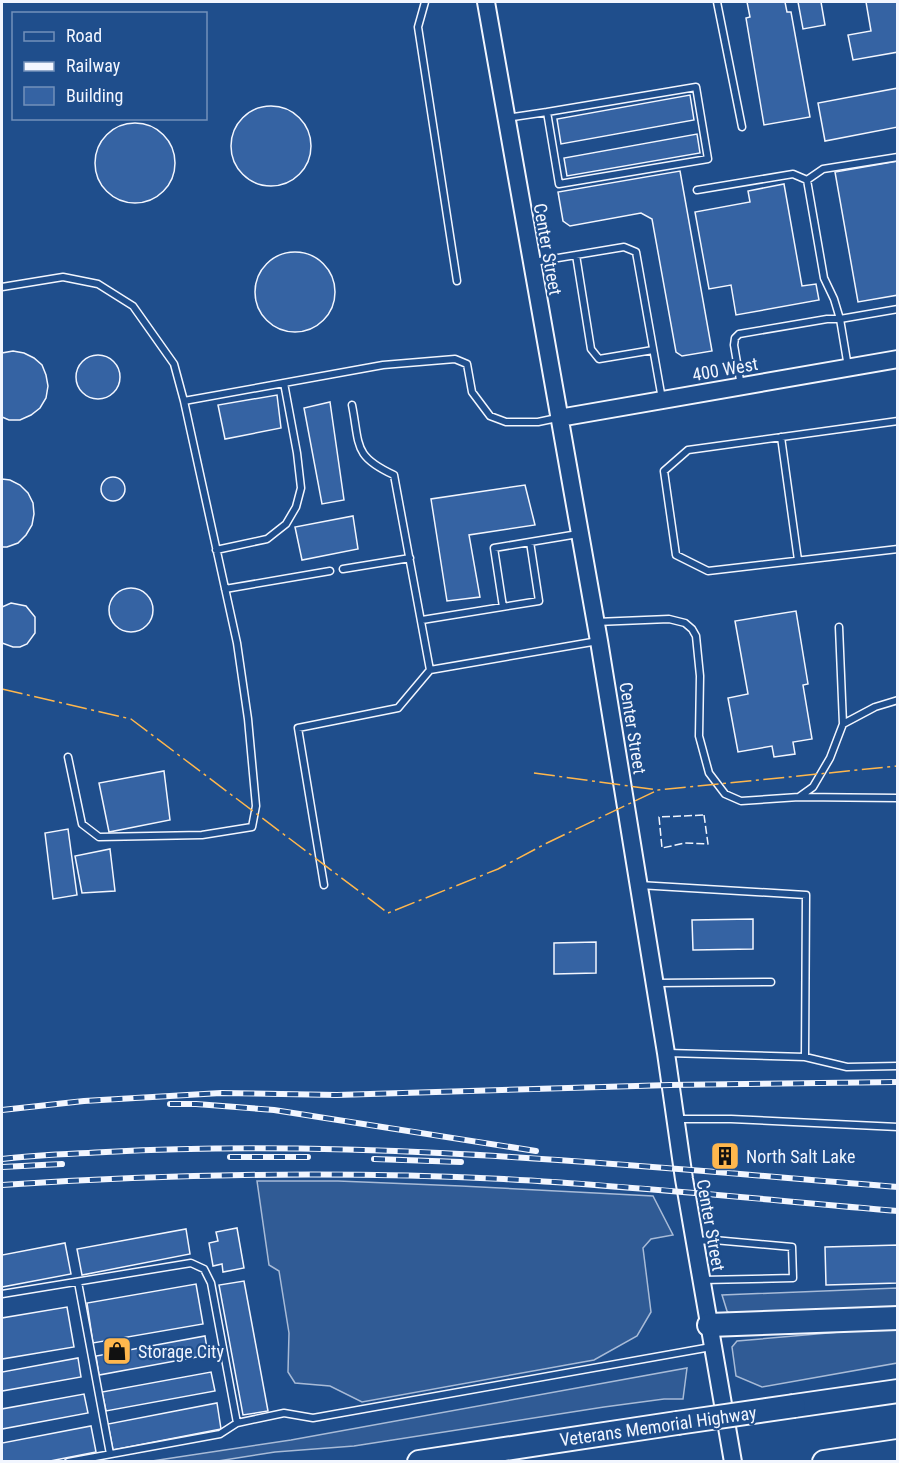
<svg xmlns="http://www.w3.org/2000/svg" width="899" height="1463" font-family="'Roboto Condensed',sans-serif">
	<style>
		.built { fill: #305b95; stroke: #a8bbd7; stroke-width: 1.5 }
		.building { fill: #3563a3; stroke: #f2f6ff; stroke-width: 1.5 }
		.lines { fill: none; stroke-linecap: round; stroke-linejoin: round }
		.lane-casing { stroke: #f2f6ff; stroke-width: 9 }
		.secondary-casing { stroke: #f2f6ff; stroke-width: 20 }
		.highway-casing { stroke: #f2f6ff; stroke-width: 26 }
		.lane { stroke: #1f4e8c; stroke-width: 6 }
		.secondary { stroke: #1f4e8c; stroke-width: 16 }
		.highway { stroke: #1f4e8c; stroke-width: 22 }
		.rail-casing { stroke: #f2f6ff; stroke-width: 6 }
		.rail { stroke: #1f4e8c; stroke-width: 4; stroke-dasharray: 11; stroke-linecap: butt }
		.highway-bridge-casing { stroke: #f2f6ff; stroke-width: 26; stroke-linecap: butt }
		.highway-bridge { stroke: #1f4e8c; stroke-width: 22 }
		.fence { stroke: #f2f6ff; stroke-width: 1.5; stroke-dasharray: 8 3; stroke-linecap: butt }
		.power { stroke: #ffb74d; stroke-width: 1.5; stroke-dasharray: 21 4.5 3 4.5; stroke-linecap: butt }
		.labels { text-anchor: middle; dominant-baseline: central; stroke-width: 4.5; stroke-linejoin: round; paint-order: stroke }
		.street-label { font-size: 18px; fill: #f2f6ff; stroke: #1f4e8c }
		.poi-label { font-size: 18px; fill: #f2f6ff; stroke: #1f4e8c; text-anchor: start }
	</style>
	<rect width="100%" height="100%" fill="#1f4e8c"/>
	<path class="built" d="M257,1181H338L461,1186L653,1196L673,1235L651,1239L643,1248L651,1312L637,1336L594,1360L362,1402L330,1386L295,1383L288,1372L289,1333L279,1271L269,1265Z
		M897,1288V1308L733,1316L727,1311L722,1295Z
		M897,1327V1363L762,1387L736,1376L732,1347L737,1341Z
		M687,1368L683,1399H664L604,1407L354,1446L275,1452L218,1461H152L291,1440Z"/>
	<path class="building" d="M747,2H785L787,12H791L810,117L764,125L746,18L750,17Z
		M798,2H821L825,25L803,29Z
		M866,2H898V52L853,60L848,35L871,31Z
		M898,88V127L825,141L818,103Z
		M690,95L694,120L561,144L557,119Z
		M231 146a40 40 0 1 1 80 0a40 40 0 1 1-80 0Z
		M95 163a40 40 0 1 1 80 0a40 40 0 1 1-80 0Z
		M697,134L700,153L567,176L564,158Z
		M898,161V295L858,302L835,172Z
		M680,171L712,351L682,356L676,352L652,219L641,213L570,226L563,221L558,192Z
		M784,184L802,286L816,284L819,300L736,315L731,285L709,289L695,212L750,202L748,191Z
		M255 292a40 40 0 1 1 80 0a40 40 0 1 1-80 0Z
		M13,351L24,353L34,358L42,365L46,375L48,386L46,398L40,408L31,415L20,420H9L2,417V353Z
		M76 377a22 22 0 1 1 44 0a22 22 0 1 1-44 0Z
		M277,395L281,428L225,439L218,405Z
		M330,402L344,500L322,504L304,408Z
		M101 489a12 12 0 1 1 24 0a12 12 0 1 1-24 0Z
		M2,479L10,480L20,485L28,493L33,503L34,514L32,525L26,535L18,543L7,547H2Z
		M525,485L535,525L469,535L480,597L447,601L431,499Z
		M353,516L358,549L302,560L295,527Z
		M109 610a22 22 0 1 1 44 0a22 22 0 1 1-44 0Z
		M11,603L26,606L35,617V633L27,644L20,647H13L2,643V607Z
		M796,611L808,684L803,685L812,739L793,742L795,754L774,757L772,746L738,752L728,698L748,694L735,621Z
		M164,771L170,820L109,832L99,783Z
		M68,829L77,895L53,899L45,833Z
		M110,849L115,891L82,893L75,856Z
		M753,919V949L693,950L692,920Z
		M596,942V973L554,974V943Z
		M237,1228L244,1268L223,1272L222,1264L213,1266L209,1243L218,1241L216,1232Z
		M186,1229L190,1254L82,1275L77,1249Z
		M65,1243L71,1274L2,1287V1255Z
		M898,1245V1283L826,1285L825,1247Z
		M244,1281L268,1411L243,1415L219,1285Z
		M196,1284L203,1324L93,1343L87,1303Z
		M67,1307L74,1347L2,1359V1318Z
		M205,1336L208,1355L99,1375L96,1356Z
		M78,1358L81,1377L2,1391V1372Z
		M211,1372L215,1391L106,1411L102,1392Z
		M84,1394L88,1413L2,1429V1409Z
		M217,1403L221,1429L113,1450L108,1424Z
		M91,1426L96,1452L45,1462H2V1443Z"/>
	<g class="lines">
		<g class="lane-casing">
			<path id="lane" d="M425,2L418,27L457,281
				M717,2L742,127
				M506,118L547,112L559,184L708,159L696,87L547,112
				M898,157L823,169L807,180L824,278L834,299L840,319L898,309
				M697,190L793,174L807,180
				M576,255L591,349L599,359L653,350
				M534,262L624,247L636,252L662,399
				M2,287L63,277L98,284L133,306L174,364L184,401L237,643L248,719L256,806L252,827L202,835L99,837L82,824L68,757
				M741,386L734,345L735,338L739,334L827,319H840L848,367
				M184,401L383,365L455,359L467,364L472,392L490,416L506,422H538L557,418
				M352,405C360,446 353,456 394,475L430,670L598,641
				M898,421L688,450L664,471L676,555L708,571L898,549
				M781,437L798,560
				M216,550L267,539L286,524L296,507L301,488L297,453L284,383
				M343,569L410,558
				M225,589L330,571
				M503,607L494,548L530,542
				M422,620L539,601L530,542L578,534
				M596,622L669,619L685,623L692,629L696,636L700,676L699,736L709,773L725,794L741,801L799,797L813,787L830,758L843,724L839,627
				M843,724L875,707L898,700
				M799,797L898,798
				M324,885L298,728L398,708L430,670
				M639,885L806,895L805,1057L668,1053
				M656,983L771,982
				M805,1057L847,1067L898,1066
				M675,1119H731L898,1127
				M695,1241L714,1240L792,1247L793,1278L702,1280
				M78,1282L110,1454
				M2,1294L191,1263L204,1269L211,1283L237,1423
				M68,1462L220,1434L237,1423L284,1413L313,1418L711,1347"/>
		</g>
		<g class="secondary-casing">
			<path id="secondary" d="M486,2L599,641L666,1053L684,1179L733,1462
				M559,418L898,359"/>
		</g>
		<g class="highway-casing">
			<path id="highway" d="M709,1325L898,1318
				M794,1406L898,1391
				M419,1462L677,1423
				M824,1462L898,1451"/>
		</g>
		<use href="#lane" class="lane"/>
		<use href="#secondary" class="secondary"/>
		<use href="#highway" class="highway"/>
		<g class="rail-casing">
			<path id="rail" d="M170,1104H196L274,1110L536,1151
				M2,1110L84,1101L221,1093L337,1095L670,1085L898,1082
				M230,1157H308
				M2,1159C36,1155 71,1154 106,1152C370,1138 634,1166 898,1187
				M374,1159L461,1162
				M2,1167L62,1164
				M2,1185C169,1174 336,1171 504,1179C636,1186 767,1200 898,1211"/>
		</g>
		<use href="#rail" class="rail"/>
		<g class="highway-bridge-casing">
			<path id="highway-bridge" d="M677,1423L794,1406"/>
		</g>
		<use href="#highway-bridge" class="highway-bridge"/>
		<path class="fence" d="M704,815L708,844L685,843L662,848L659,817Z"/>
		<path class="power" d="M2,689L131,719L388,913L498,869L547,843L658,790
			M534,773L658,790L898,766"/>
	</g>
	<defs>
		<g id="building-square" transform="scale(1.5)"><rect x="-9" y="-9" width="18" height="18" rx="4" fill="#ffb74d" stroke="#1f4e8c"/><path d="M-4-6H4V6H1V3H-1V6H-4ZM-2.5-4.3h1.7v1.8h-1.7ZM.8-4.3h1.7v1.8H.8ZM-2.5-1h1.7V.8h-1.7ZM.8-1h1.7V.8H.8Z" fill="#111"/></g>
		<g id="shop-square" transform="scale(1.5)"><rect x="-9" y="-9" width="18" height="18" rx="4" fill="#ffb74d" stroke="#1f4e8c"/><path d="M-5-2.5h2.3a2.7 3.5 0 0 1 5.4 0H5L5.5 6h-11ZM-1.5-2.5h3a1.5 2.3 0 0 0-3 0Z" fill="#111"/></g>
	</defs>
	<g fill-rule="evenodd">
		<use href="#building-square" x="725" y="1156"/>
		<use href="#shop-square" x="117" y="1351"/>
	</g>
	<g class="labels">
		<g class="street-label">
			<text transform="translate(548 249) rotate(80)">Center Street</text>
			<text transform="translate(725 369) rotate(-10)">400 West</text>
			<text transform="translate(633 728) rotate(81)">Center Street</text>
			<text transform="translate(711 1225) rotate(80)">Center Street</text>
			<text transform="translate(658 1426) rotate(-8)">Veterans Memorial Highway</text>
		</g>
		<g class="poi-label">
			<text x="746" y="1156">North Salt Lake</text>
			<text x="138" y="1351">Storage City</text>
		</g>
	</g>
	<rect width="899" height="1463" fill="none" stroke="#f2f6ff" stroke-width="6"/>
	<rect x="12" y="12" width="195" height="108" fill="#1f4e8c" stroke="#7391ba" stroke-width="1.5"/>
	<rect x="24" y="32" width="30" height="9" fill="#1f4e8c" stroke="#7391ba" stroke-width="1.5"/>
	<text x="66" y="42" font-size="18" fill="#f2f6ff">Road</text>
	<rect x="24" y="62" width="30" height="9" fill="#f2f6ff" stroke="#7391ba" stroke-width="1.5"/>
	<text x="66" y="72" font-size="18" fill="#f2f6ff">Railway</text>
	<rect x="24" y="87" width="30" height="18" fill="#3563a3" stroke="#7391ba" stroke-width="1.5"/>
	<text x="66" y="102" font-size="18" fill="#f2f6ff">Building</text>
</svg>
